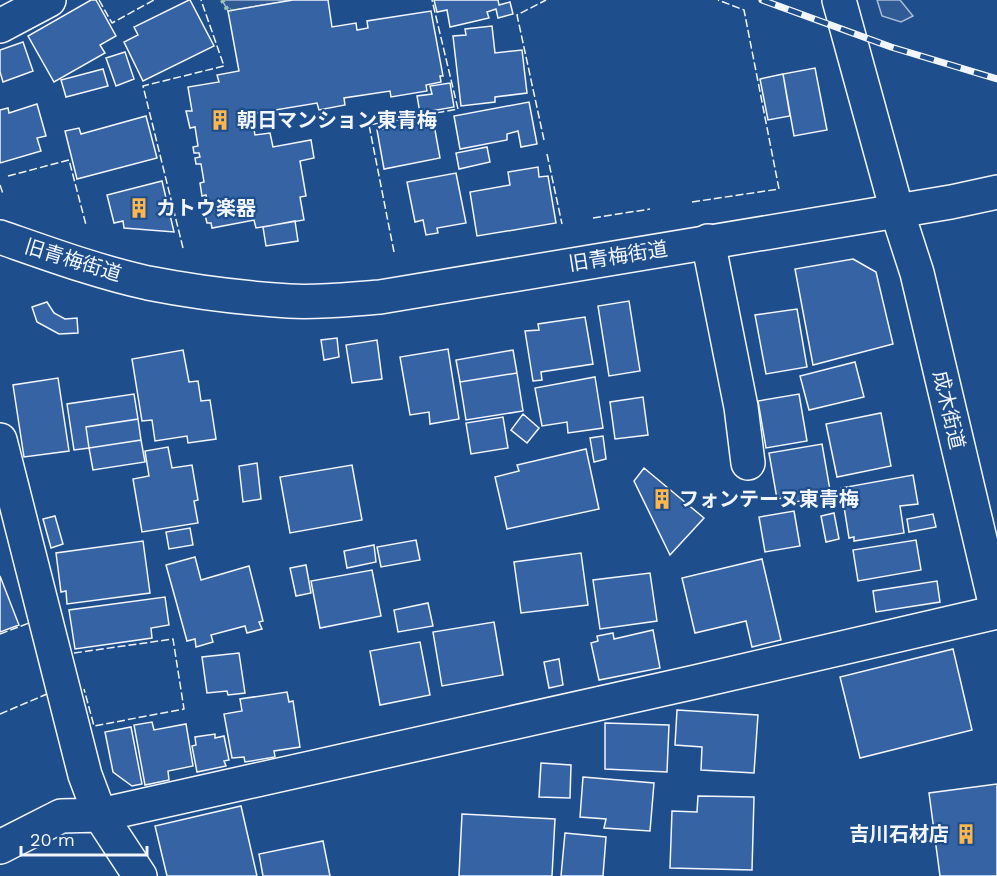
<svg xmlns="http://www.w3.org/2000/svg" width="997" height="876" font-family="'Work Sans','Noto Sans JP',sans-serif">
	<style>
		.green { fill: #305b95; stroke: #a8bbd7; stroke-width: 1.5 }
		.building { fill: #3563a3; stroke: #f2f6ff; stroke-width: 1.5 }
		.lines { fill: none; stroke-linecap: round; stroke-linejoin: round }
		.minor-casing { stroke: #f2f6ff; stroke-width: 36 }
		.tertiary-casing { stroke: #f2f6ff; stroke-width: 36 }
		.primary-casing { stroke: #f2f6ff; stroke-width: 36 }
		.minor { stroke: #1f4e8c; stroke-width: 33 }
		.tertiary { stroke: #1f4e8c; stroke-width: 33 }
		.primary { stroke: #1f4e8c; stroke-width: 33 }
		.rail-casing { stroke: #f2f6ff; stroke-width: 7 }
		.rail { stroke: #1f4e8c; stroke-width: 4.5; stroke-dasharray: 14; stroke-linecap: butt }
		.hedge { stroke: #97c8a6; stroke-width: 4.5; stroke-dasharray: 3 4.5; stroke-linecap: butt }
		.fence { stroke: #f2f6ff; stroke-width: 1.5; stroke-dasharray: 8 3; stroke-linecap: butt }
		.labels { text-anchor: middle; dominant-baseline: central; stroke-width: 4.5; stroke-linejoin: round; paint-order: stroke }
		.poi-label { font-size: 20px; font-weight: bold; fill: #f2f6ff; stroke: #1f4e8c; text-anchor: start }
		.street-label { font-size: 20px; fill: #f2f6ff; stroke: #1f4e8c }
	</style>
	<rect width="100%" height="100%" fill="#1f4e8c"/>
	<path class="green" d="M222,0H293L228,11Z
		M877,0H900L913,16L901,22L882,16Z"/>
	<path class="building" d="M91,0H96L116,36L100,45L105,53L54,82L28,36Z
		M189,0H190L214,46L143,81L124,42L138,35L134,27Z
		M293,0H328L332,27L356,23L357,30L368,28L367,21L431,11L443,76H440L441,82L426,85L427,91L391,97L390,91L344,98L345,105L319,110L317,103L251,114L255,135L270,133L273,147L311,140L314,158L300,161L306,196L300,197L304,220L256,228L254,220L212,228L211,223H207L205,215L210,214L206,195L202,196L200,183L204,182L201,164H196L195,158L200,157L199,153H194L193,147L198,146L195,127L190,128L186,111H192L188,87L219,82L217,75L239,71L228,11Z
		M434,0H498L499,5L510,2L513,14L498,18L496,9L487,12L489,18L450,27L447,10L437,12Z
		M492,26L495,53L522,50L527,93L495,97V102L461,106L453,36L466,35L465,29Z
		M23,42L33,71L3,82L0,72V50Z
		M125,52L134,79L116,86L106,58Z
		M815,68L827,130L794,136L783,74Z
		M103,69L108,86L66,97L61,80Z
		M783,74L790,116L768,120L760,79Z
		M450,83L454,107L420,113L417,96L432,94L430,86Z
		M529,102L537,144L521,147L518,131L507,134V140L460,149L454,116Z
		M37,104L46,136L37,138L41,151L0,163V110L8,108L9,113Z
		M146,116L157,158L77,179L65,131L79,128L81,134Z
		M433,119L440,158L384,169L377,130Z
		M487,147L490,162L459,169L456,153Z
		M538,167L539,177L548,176L556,223L477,236L470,192L510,185L508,172Z
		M456,173L466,223L437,228L438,233L426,235L423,220L415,222L407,182Z
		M162,181L174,232L124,228L123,221L114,223L107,195Z
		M295,221L298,241L266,246L263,227Z
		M853,259L876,272L893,344L813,365L795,269Z
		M629,301L640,371L609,376L598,306Z
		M47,302L54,313L65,319L77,318L78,333L59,334L37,322L32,307Z
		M797,309L807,367L766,374L755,315Z
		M585,317L593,364L541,372L542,380L533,381L525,331L539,330L538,324Z
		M337,338L339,357L324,360L321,340Z
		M377,340L382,379L352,383L346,345Z
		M448,349L459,419L430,424L429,412L410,415L400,357Z
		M183,350L189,382L198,381L201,401L210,400L216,439L188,443L187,436L155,441L152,420L142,421L132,359Z
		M513,350L517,373L460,382L456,360Z
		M855,362L864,397L809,410L800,376Z
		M517,373L523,411L466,420L460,382Z
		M595,377L603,428L568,433L567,422L542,426L535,388Z
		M58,378L69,451L24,457L13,385Z
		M134,394L138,419L86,427L89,448L74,450L67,404Z
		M799,394L807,441L766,448L758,401Z
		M643,397L648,435L615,439L610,402Z
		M881,413L891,466L837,477L826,424Z
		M523,414L539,428L527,443L511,430Z
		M503,417L508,448L471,454L466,423Z
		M138,419L141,440L89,448L86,427Z
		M603,436L606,459L594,462L590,438Z
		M141,440L145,462L93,470L89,448Z
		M822,444L830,490L823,491L824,497L795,502L794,496L777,499L769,453Z
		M168,447L172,468L192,465L198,500L194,501L198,523L142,532L133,479L149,476L145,451Z
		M586,449L599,509L507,529L495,477L519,471L517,465Z
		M257,463L261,499L243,502L239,466Z
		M352,465L362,520L290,533L280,477Z
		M644,468L704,518L670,555L634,481Z
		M913,475L918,504L900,506L904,533L854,541V537L849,538L841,488Z
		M794,511L800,546L765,552L759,517Z
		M834,513L839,539L826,542L821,516Z
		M933,514L936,527L909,532L907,519Z
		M55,516L63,544L51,548L43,519Z
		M190,528L193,545L169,549L166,532Z
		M416,540L420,560L381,567L377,547Z
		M916,540L921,570L858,581L853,550Z
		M143,541L150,593L67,604L66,591L61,592L56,553Z
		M374,545L376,562L347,568L344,551Z
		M581,553L588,605L521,613L514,562Z
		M195,557L201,580L249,566L263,621L259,622L262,629L247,633L245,626L211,635L213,642L196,647L195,639L187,641L166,565Z
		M762,559L781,640L752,647L746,621L695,633L682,578Z
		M306,565L311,593L296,596L290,568Z
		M372,570L381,616L320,628L311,581Z
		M650,573L657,621L600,629L593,580Z
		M0,576L19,625L0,632Z
		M937,581L940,602L876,612L873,591Z
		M165,597L169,625L151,628L152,638L75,649L69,610Z
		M428,603L433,626L398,632L394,610Z
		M494,622L503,675L442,686L433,632Z
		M653,630L660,668L599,680L591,643L598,641L597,636L613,633L614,639Z
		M420,642L430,695L380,705L370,651Z
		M953,649L972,730L860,758L840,677Z
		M239,653L245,693L228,695L227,691L207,693L202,657Z
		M559,659L563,685L549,688L544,662Z
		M287,692L289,702L293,701L300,747L274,751L275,757L245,762L244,757L232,758L224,714L242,711L240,699Z
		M677,710L758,715L754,773L701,770L702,747L675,745Z
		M152,722L154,730L186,724L193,766L168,771L169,780L145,785L134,725Z
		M605,723L669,725L667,772L605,769Z
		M131,727L142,784L132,786L113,772L105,732Z
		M215,734V738L224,736L229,760L224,761L226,766L197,772L192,746L196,745L195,737Z
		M541,763L571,765L570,798L539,797Z
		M583,777L654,783L650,831L604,828L606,819L580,817Z
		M997,784V876H940L929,793Z
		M698,796L754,797L752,870L670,868L672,811L697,812Z
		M241,806L257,876H167L155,826Z
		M462,814L555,819L552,876H459Z
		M565,833L606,837L603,876H561Z
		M323,841L330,876H263L259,854Z"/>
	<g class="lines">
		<g class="minor-casing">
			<path id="minor" d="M0,26L49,0
				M708,241L741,407L748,463
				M0,440L85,775L100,815L140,876
				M0,847L61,816L100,815L695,682L997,612"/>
		</g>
		<g class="tertiary-casing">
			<path id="tertiary" d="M839,0L897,211"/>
		</g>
		<g class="primary-casing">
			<path id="primary" d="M897,211L917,273L997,611
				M0,237C49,254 98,272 148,283C194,292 242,298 289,301C319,303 350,299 380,297L951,202L997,192"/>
		</g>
		<use href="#minor" class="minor"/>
		<use href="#tertiary" class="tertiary"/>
		<use href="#primary" class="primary"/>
		<g class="rail-casing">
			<path id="rail" d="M762,0L891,47L997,79"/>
		</g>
		<use href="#rail" class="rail"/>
		<path class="hedge" d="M222,0L228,11L231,10"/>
		<path class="fence" d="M99,0L112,23L154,0
			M544,140L517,15L546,0
			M547,154L562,224
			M8,176L69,160L86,225
			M0,185L3,194
			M692,202L779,189L744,10L718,0
			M593,218L650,209
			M183,248L143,86L224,66L201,0
			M394,252L369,125L458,109L432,0
			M0,634L29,623
			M74,653L173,639L184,709L94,726L84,689
			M0,714L47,694"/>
	</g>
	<defs>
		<g id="building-bare" transform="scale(1.62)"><path d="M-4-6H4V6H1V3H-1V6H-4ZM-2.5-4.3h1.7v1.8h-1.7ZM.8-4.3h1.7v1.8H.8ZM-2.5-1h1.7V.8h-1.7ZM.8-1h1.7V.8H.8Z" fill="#ffb74d" stroke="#1f4e8c" stroke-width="2.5" paint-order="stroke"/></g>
	</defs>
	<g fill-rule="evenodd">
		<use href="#building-bare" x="220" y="120"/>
		<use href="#building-bare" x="139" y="208"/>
		<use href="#building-bare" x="662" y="499"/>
		<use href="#building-bare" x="966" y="834"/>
	</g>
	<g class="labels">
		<g class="poi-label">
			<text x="237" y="120">朝日マンション東青梅</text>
			<text x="156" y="208">カトウ楽器</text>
			<text x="679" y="499">フォンテーヌ東青梅</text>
			<text x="949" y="834" text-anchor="end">吉川石材店</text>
		</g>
		<g class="street-label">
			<text transform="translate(618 256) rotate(-9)">旧青梅街道</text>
			<text transform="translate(73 260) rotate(17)">旧青梅街道</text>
			<text transform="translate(949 410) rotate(77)">成木街道</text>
		</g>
	</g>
	<path d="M21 846v9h126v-9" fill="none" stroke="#f2f6ff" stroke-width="3"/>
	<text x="30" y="846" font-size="18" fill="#f2f6ff" stroke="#1f4e8c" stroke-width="4.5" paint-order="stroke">20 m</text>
</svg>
